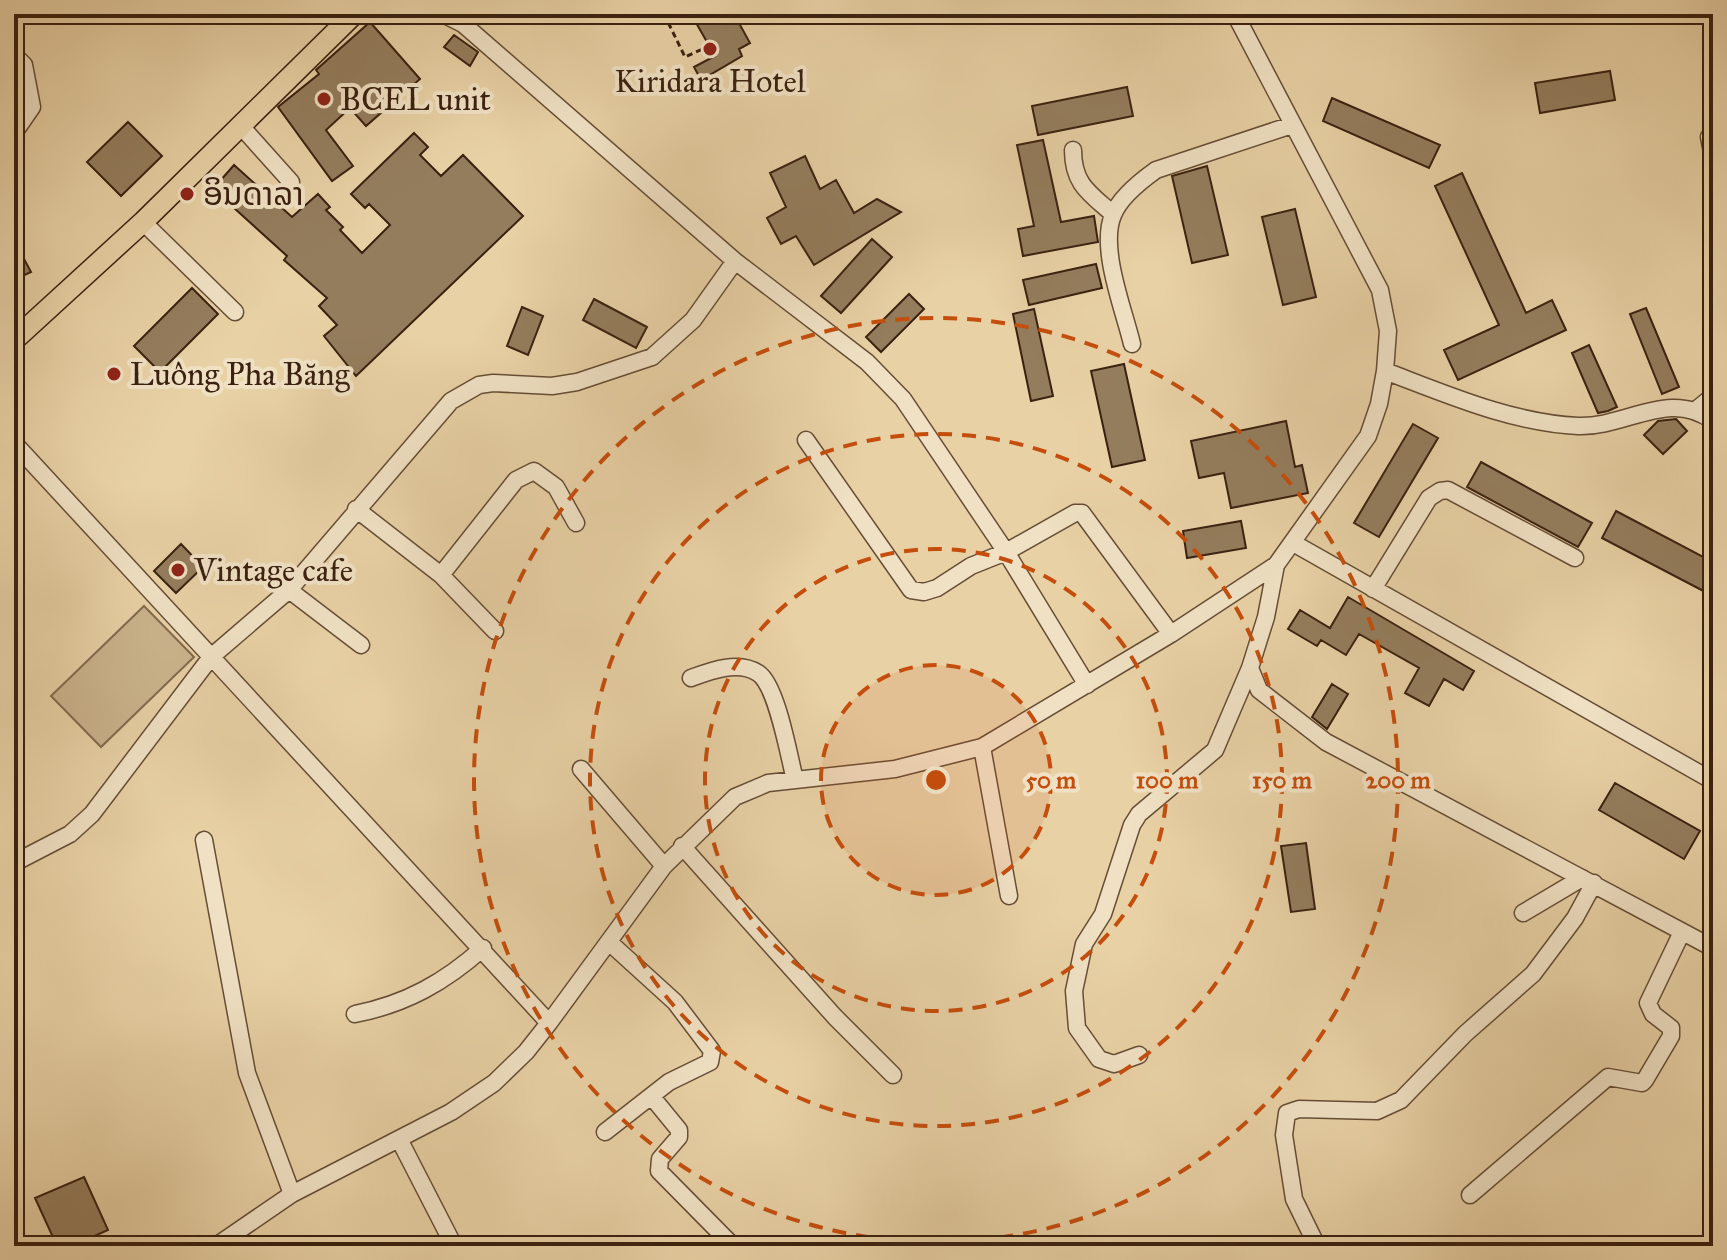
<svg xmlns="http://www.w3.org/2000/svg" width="1727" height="1260" font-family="'IM FELL Great Primer','Noto Sans Lao',serif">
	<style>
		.pitch { fill: #cab38c; stroke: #826a4e; stroke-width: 2 }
		.building { fill: #947d5d; stroke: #3a2110; stroke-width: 2 }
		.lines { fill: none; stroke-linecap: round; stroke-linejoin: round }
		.minor-casing { stroke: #664d35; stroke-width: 19 }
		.major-casing { stroke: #3a2110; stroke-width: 23 }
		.path { stroke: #3a2110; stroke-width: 3; stroke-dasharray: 6 4; stroke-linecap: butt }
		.minor { stroke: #f0e1c4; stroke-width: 16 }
		.major { stroke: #e8d1a5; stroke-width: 20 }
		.ring { fill: none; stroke: #c54e0d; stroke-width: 4; stroke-dasharray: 14 10 }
		.poi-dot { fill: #8f2418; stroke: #f0e1c4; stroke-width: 3 }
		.labels { text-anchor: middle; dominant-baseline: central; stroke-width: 8; stroke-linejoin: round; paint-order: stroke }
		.poi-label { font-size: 32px; fill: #3a2110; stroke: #f0e1c4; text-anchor: start }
		.centre { fill: #c54e0d; stroke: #f0e1c4; stroke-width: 4 }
		.ring-label { font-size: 24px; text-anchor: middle; font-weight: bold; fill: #c54e0d; stroke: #f0e1c4; stroke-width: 8; stroke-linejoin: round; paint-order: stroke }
	</style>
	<rect width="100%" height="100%" fill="#e8d1a5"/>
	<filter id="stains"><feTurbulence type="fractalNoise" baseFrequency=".0025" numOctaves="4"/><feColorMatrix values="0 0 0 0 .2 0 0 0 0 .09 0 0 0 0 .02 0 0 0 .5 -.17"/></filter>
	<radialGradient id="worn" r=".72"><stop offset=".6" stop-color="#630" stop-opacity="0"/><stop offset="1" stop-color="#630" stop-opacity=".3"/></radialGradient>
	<path class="pitch" d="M144,606L194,657L101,747L51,696Z"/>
	<path class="building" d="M691,14H734L750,43L739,49L742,56L701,80L694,67L715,56Z
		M370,22L420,79L366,126L350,108L326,130L353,166L332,181L278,107L319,74L316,70Z
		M454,35L478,52L470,66L444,47Z
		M1610,71L1615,100L1540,113L1535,83Z
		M1127,87L1133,116L1038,135L1032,106Z
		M1332,98L1440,145L1429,168L1323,121Z
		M128,122L162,156L121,196L87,162Z
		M414,133L428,147L420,155L441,176L463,155L523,216L356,376L324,336L337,325L319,306L327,298L284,260L287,256L213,189L234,165L292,217L318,194L330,207L326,210L343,227L340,230L362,253L390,225L369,204L365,208L351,194Z
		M1043,140L1061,222L1094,216L1098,242L1023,256L1018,229L1034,226L1017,145Z
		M805,156L820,189L836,180L854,213L877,199L901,212L814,265L796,236L781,244L767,218L786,207L770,173Z
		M1207,166L1228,255L1192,263L1172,176Z
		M1462,173L1526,313L1552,300L1566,330L1458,380L1444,350L1499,325L1435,186Z
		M1295,209L1316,297L1283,305L1262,217Z
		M872,239L892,257L841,313L821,296Z
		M14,240L31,272L14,280Z
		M1096,264L1102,288L1029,305L1023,280Z
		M192,288L218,314L160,372L134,346Z
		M909,294L924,309L881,352L866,337Z
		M594,299L647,327L636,348L583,320Z
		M522,307L543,316L528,355L507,346Z
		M1646,308L1679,387L1662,394L1630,314Z
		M1034,309L1053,396L1031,401L1013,314Z
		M1589,345L1617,407L1608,411L1598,413L1572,353Z
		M1124,364L1145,460L1112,467L1091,371Z
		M1676,419L1687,431L1663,454L1644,435L1658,421Z
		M1286,421L1295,467L1302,465L1308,493L1231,508L1224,473L1199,478L1191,441Z
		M1413,424L1438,438L1379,537L1354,523Z
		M1481,462L1592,523L1578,547L1467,487Z
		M1616,511L1713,562V596L1602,538Z
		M1241,521L1246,548L1187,558L1183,531Z
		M181,544L203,567L176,593L154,571Z
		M1348,597L1474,671L1463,690L1444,679L1429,706L1405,693L1419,668L1359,634L1346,655L1321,640L1317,646L1288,629L1300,610L1330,628Z
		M1332,684L1348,694L1327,729L1312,717Z
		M1615,783L1700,831L1684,859L1599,810Z
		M1306,843L1315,909L1291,912L1281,846Z
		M84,1177L108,1230L72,1246H57L35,1198Z"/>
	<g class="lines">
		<g class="minor-casing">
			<path id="minor" d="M443,14L463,24L735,261L867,362L903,399L1006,552L1087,685
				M1040,15V14
				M14,55L24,65L32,107L14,133
				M240,125L291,182
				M1709,137L1713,157
				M1073,150C1073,184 1089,193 1113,214
				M143,222L235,312
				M1132,344C1124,310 1099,248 1113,215C1120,197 1142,180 1156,170L1292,125
				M1385,371C1446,394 1512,423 1578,426C1626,428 1669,388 1713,421
				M1696,410L1713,396
				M806,440L911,590L924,592L937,588L971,566L1006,552L1075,513H1082L1171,634
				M14,443L549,1023
				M356,509L441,575L495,631
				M1295,544L1713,781
				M1276,565L1266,617L1250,668L1259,690L1326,742L1713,948
				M441,575L516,480L534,471L556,487L576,523
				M1373,589L1429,498L1440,491L1448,490L1575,558
				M289,590L361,645
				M691,678C710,671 738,660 758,673C777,685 789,757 795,780
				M982,747L1009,896
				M581,769L664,866
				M204,840L247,1073L292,1194
				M682,846L835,1017L893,1075
				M14,863L70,834L92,814L211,657L289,590L451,401L479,385L493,383L552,386L577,382L652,357L693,320L735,261
				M1523,913L1582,878
				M355,1014C406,1004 445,982 483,948
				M1139,1055L1114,1064L1099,1059L1077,1028L1074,991L1084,944L1103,914L1132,825L1139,814L1215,750L1250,668
				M652,1097L679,1130V1137L660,1159L659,1171L733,1246
				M605,1132L669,1082L710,1062L712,1051L675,1002L609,942
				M399,1139L454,1246
				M1470,1195L1608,1077L1642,1083L1645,1080L1671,1036V1028L1653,1014L1648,1003L1681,934
				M216,1246L292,1194L451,1112L494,1083L526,1052L549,1023L664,866L735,797L768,783L895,769L982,747L1171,634L1276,565L1368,436L1379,404L1385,371L1388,331L1380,290L1235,14
				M1317,1246L1294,1199L1284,1135L1287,1113L1299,1109L1377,1111L1401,1100L1465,1034L1533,974L1575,918L1594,883"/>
		</g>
		<g class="major-casing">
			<path id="major" d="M14,340L143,222L354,14"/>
		</g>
		<path class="path" d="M664,14L685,57L707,47"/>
		<use href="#minor" class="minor"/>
		<use href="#major" class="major"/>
	</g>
	<circle cx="936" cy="780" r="115" fill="#c54e0d" fill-opacity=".12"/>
	<g class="ring">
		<circle cx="936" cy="780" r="115"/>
		<circle cx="936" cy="780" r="231"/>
		<circle cx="936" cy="780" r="346"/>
		<circle cx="936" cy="780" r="462"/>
	</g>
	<g class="poi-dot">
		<circle cx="710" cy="49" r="8"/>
		<circle cx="324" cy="99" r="8"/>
		<circle cx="187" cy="194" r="8"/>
		<circle cx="114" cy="374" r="8"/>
		<circle cx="178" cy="570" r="8"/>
	</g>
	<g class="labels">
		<g class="poi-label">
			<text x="710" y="81" text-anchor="middle">Kiridara Hotel</text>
			<text x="340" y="99">BCEL unit</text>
			<text x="203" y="194">ອິນດາລາ</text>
			<text x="130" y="374">Luông Pha Băng</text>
			<text x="194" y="570">Vintage cafe</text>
		</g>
	</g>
	<circle cx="936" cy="780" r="12" class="centre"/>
	<g class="ring-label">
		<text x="1051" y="788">50 m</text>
		<text x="1167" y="788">100 m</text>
		<text x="1282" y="788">150 m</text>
		<text x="1398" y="788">200 m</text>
	</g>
	<rect width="1727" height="1260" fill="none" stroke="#e8d1a5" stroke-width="48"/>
	<rect x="16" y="16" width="1695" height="1228" fill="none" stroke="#3a2110" stroke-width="4"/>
	<rect x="24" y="24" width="1679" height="1212" fill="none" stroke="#3a2110" stroke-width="2"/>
	<rect width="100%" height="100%" filter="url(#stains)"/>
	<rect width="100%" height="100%" fill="url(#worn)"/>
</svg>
